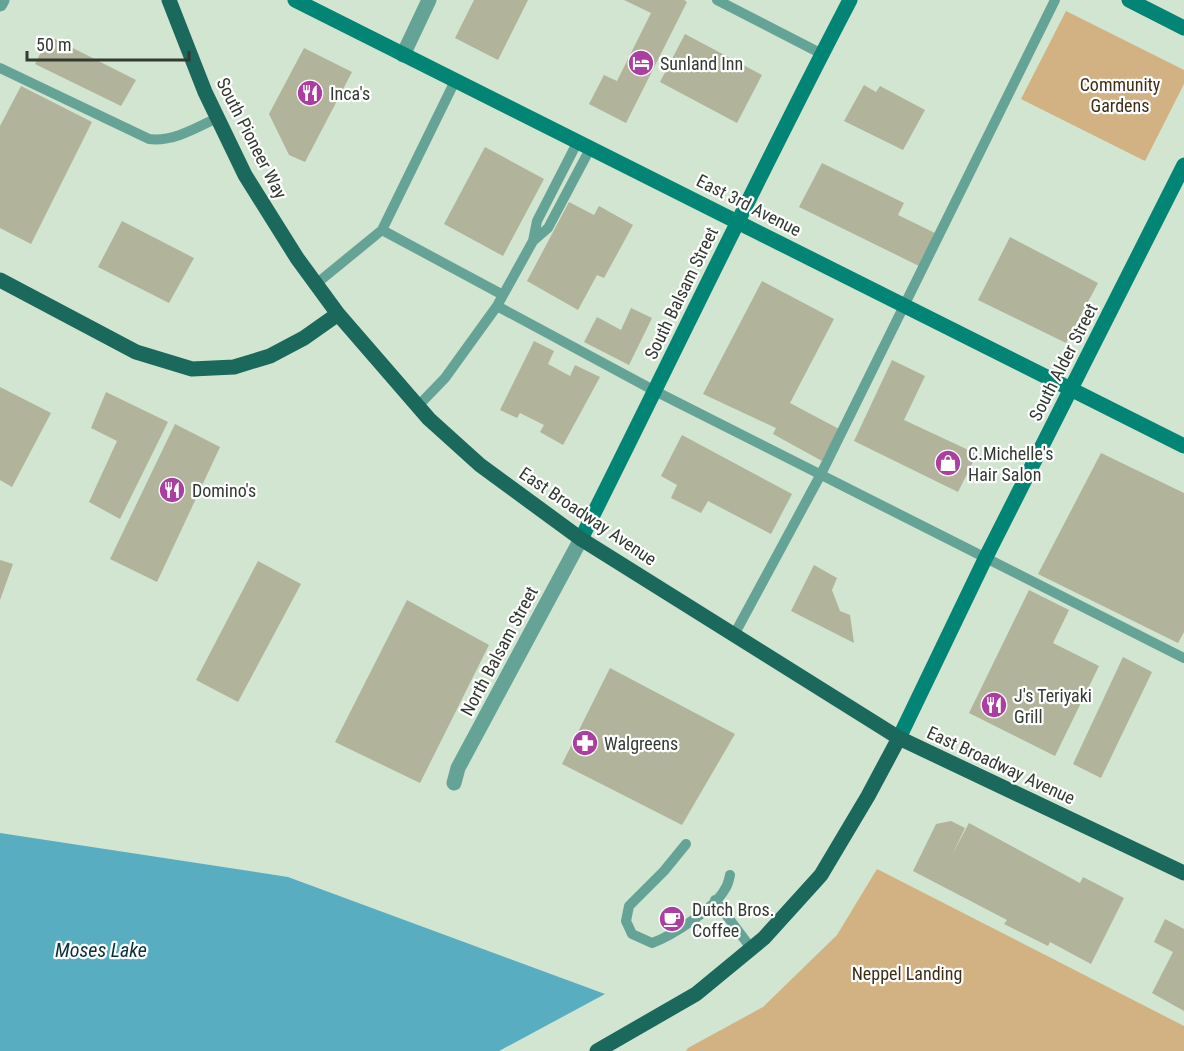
<svg xmlns="http://www.w3.org/2000/svg" width="1184" height="1051" font-family="'Roboto Condensed',sans-serif">
	<style>
		.green { fill: #d2b182 }
		.water { fill: #58adc1 }
		.building { fill: #b1b39a }
		.lines { fill: none; stroke-linecap: round; stroke-linejoin: round }
		.lane { stroke: #66a397; stroke-width: 10 }
		.street { stroke: #66a397; stroke-width: 15 }
		.secondary { stroke: #028575; stroke-width: 15 }
		.primary { stroke: #1b685c; stroke-width: 15 }
		.labels { text-anchor: middle; dominant-baseline: central; stroke-width: 4.5; stroke-linejoin: round; paint-order: stroke }
		.poi-label { font-size: 18px; fill: #323a32; stroke: #fff; text-anchor: start }
		.park-label { font-size: 18px; fill: #3f2e14; stroke: #fff }
		.street-label { font-size: 18px; fill: #323a32; stroke: #fff }
		.water-label { font-size: 20px; font-style: italic; fill: #07323b; stroke: #fff }
	</style>
	<rect width="100%" height="100%" fill="#d1e5d1"/>
	<path class="green" d="M1066,11L1184,70V84L1145,161L1021,99Z
		M877,869L1184,1026V1051H686L688,1048L763,1007L837,935Z"/>
	<path class="water" d="M0,833L288,877L605,994L499,1051H0Z"/>
	<path class="building" d="M474,0H528L498,60L455,38Z
		M624,0H684L687,2L626,123L589,104L604,75L617,81L651,13Z
		M685,34L762,75L737,123L660,82Z
		M49,36L136,80L121,106L35,64Z
		M304,48L352,72L305,162L289,155L269,114Z
		M864,85L876,92L880,86L925,110L903,150L844,121Z
		M21,86L92,122L31,244L0,228V126Z
		M485,147L544,179L503,256L444,224Z
		M822,163L904,203L898,215L935,233L919,266L799,207Z
		M569,202L594,215L599,206L633,225L604,278L597,275L578,310L527,281Z
		M122,221L194,258L169,303L98,267Z
		M1010,237L1098,283L1066,343L978,300Z
		M762,281L834,319L790,403L839,429L822,461L773,434L776,428L703,394Z
		M631,308L652,318L629,365L584,342L597,317L621,330Z
		M534,341L554,351L548,364L570,376L575,365L600,377L563,445L540,432L544,425L520,413L517,418L500,410Z
		M892,360L925,376L904,420L977,454L958,492L854,441Z
		M0,387L51,413L12,487L0,480Z
		M106,392L168,422L120,519L89,502L117,441L91,428Z
		M175,424L220,447L157,582L110,559Z
		M682,435L792,494L771,534L708,501L701,513L671,498L677,485L661,476Z
		M1101,453L1184,493V632L1178,643L1038,574Z
		M0,560L13,564L0,600Z
		M258,561L301,584L238,702L196,680Z
		M814,565L837,578L832,590L840,611L850,615L854,643L791,611Z
		M1029,590L1069,610L1053,643L1099,666L1055,756L969,713Z
		M407,600L489,645L420,783L335,742Z
		M1123,657L1152,672L1101,778L1073,764Z
		M610,668L735,734L682,825L562,764Z
		M951,821L965,828L952,855L969,823L1080,883L1083,877L1124,898L1091,964L1050,942L1048,946L1004,924L1007,920L913,871L936,824Z
		M1165,919L1184,929V1011L1152,993L1173,952L1154,942Z"/>
	<g class="lines">
		<path class="lane" d="M717,0L822,54
			M0,68L149,139C173,142 196,128 217,118
			M382,230L503,295
			M533,241L548,228L591,147
			M316,284L382,230L455,81
			M497,306L655,391L1184,658
			M418,406L445,378L497,306L533,241L537,221L578,141
			M734,635L821,474L1055,0
			M686,844L664,871L629,906L626,921L632,934L652,943C672,936 715,908 725,889C728,885 729,880 730,875
			M715,900L751,948"/>
		<path class="street" d="M0,4L2,0
			M403,55L429,0
			M454,783L458,768L581,539"/>
		<path class="secondary" d="M295,0C592,148 888,297 1184,446
			M1129,0L1184,28
			M581,539C671,360 757,178 850,0
			M899,738L986,557L1184,165"/>
		<path class="primary" d="M169,0L205,92L245,175L297,258L338,314L429,419L480,465L581,539L899,738L1184,873
			M0,280L136,352L192,369L234,367L270,356L304,338L338,314
			M597,1051L696,994L764,938L821,875L868,796L899,738"/>
	</g>
	<defs>
		<g id="hotel-disc" transform="scale(1.35)"><circle r="9.5" fill="#ab3f9f" stroke="#fff"/><path d="M-6-4.5h1.5V1H6V5H4.5V3h-9V5H-6ZM-4 0a1.8 1.8 0 1 1 3.6 0ZM.5 0V-2.5h3Q6-2.5 6 0Z" fill="#fff"/></g>
		<g id="restaurant-disc" transform="scale(1.35)"><circle r="9.5" fill="#ab3f9f" stroke="#fff"/><path d="M-5-6h1v4h1v-4h1v4h1v-4h1v5L-1.5 .5V6h-2V.5L-5-1ZM5-6V6H3V1.5H1.5Q1.5-4 5-6Z" fill="#fff"/></g>
		<g id="shop-disc" transform="scale(1.35)"><circle r="9.5" fill="#ab3f9f" stroke="#fff"/><path d="M-5-2.5h2.3a2.7 3.5 0 0 1 5.4 0H5L5.5 6h-11ZM-1.5-2.5h3a1.5 2.3 0 0 0-3 0Z" fill="#fff"/></g>
		<g id="pharmacy-disc" transform="scale(1.35)"><circle r="9.5" fill="#ab3f9f" stroke="#fff"/><path d="M-2-6h4v4h4v4h-4v4h-4v-4h-4v-4h4Z" fill="#fff"/></g>
		<g id="cafe-disc" transform="scale(1.35)"><circle r="9.5" fill="#ab3f9f" stroke="#fff"/><path d="M-5.5-4.5H6V0H3Q3 3.5 0 3.5H-2.5Q-5.5 3.5-5.5 0ZM3-3.2v2h1.7v-2ZM-6 4.5H4V6H-6Z" fill="#fff"/></g>
	</defs>
	<g fill-rule="evenodd">
		<use href="#hotel-disc" x="641" y="63"/>
		<use href="#restaurant-disc" x="310" y="93"/>
		<use href="#shop-disc" x="948" y="463"/>
		<use href="#restaurant-disc" x="172" y="490"/>
		<use href="#restaurant-disc" x="994" y="705"/>
		<use href="#pharmacy-disc" x="585" y="743"/>
		<use href="#cafe-disc" x="672" y="919"/>
	</g>
	<g class="labels">
		<g class="poi-label">
			<text x="660" y="63">Sunland Inn</text>
			<text x="330" y="93">Inca's</text>
			<text x="968" y="453">C.Michelle's<tspan x="968" dy="21">Hair Salon</tspan></text>
			<text x="192" y="490">Domino's</text>
			<text x="1014" y="695">J's Teriyaki<tspan x="1014" dy="21">Grill</tspan></text>
			<text x="604" y="743">Walgreens</text>
			<text x="692" y="909">Dutch Bros.<tspan x="692" dy="21">Coffee</tspan></text>
		</g>
		<g class="park-label">
			<text x="1120" y="84">Community<tspan x="1120" dy="21">Gardens</tspan></text>
			<text x="907" y="973">Neppel Landing</text>
		</g>
		<g class="street-label">
			<text transform="translate(252 138) rotate(63)">South Pioneer Way</text>
			<text transform="translate(749 205) rotate(27)">East 3rd Avenue</text>
			<text transform="translate(681 293) rotate(-64)">South Balsam Street</text>
			<text transform="translate(1063 362) rotate(-63)">South Alder Street</text>
			<text transform="translate(588 516) rotate(34)">East Broadway Avenue</text>
			<text transform="translate(499 651) rotate(-62)">North Balsam Street</text>
			<text transform="translate(1001 765) rotate(25)">East Broadway Avenue</text>
		</g>
		<g class="water-label">
			<text x="101" y="950">Moses Lake</text>
		</g>
	</g>
	<path d="M27 51v9h162v-9" fill="none" stroke="#323a32" stroke-width="3"/>
	<text x="36" y="51" font-size="18" fill="#323a32" stroke="#ffffff" stroke-width="4.5" paint-order="stroke">50 m</text>
</svg>
